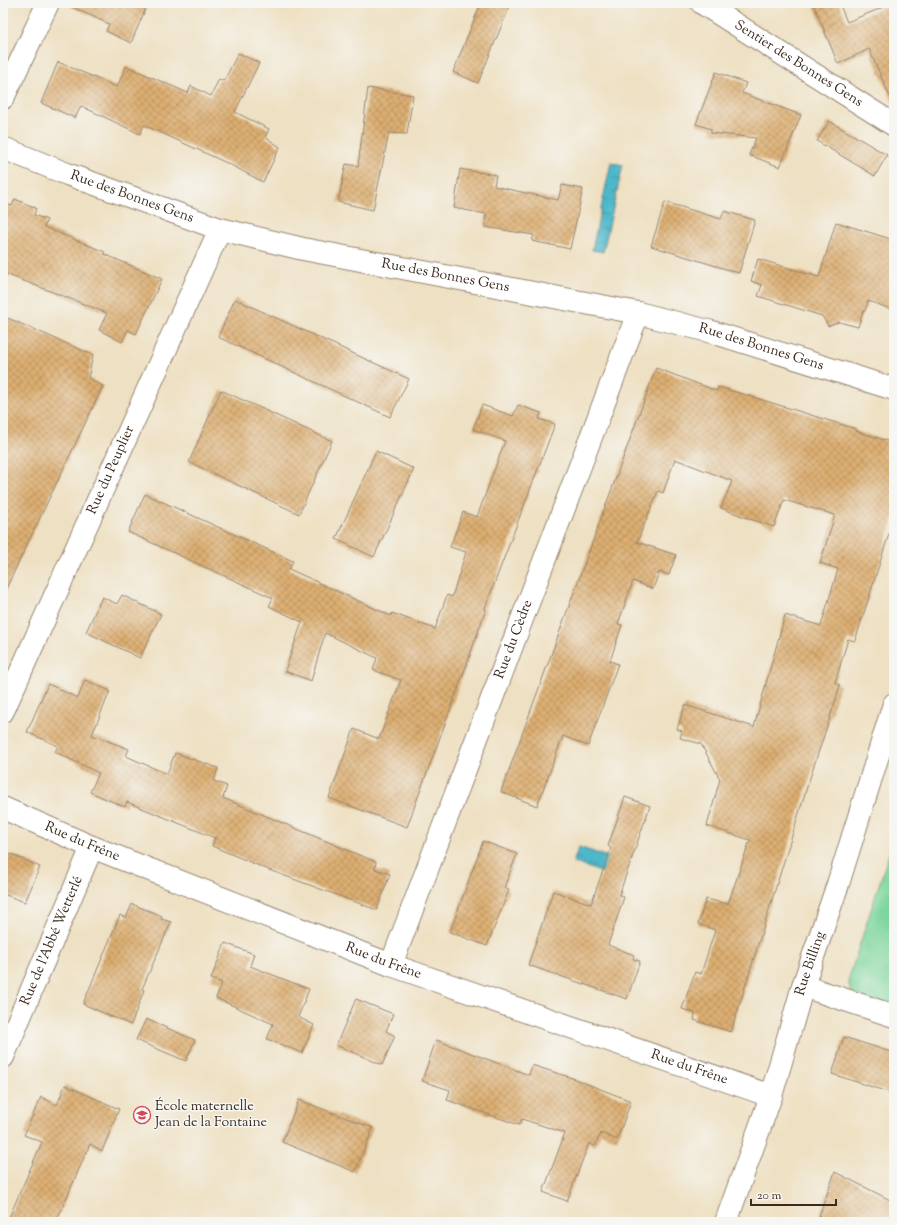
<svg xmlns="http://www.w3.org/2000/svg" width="897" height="1225" font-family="'Sorts Mill Goudy',serif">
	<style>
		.green { fill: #7bd59b; stroke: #5b805c }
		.water { fill: url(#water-ripples); stroke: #447174 }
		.building { fill: url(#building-cross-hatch) }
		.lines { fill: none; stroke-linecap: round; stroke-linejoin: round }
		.minor-casing { stroke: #948570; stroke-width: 24 }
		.minor { stroke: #fff; stroke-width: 22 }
		.labels { text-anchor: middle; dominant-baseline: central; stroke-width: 3; stroke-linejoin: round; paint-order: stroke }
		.street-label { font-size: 14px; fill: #3b2a1e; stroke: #f6f6f2 }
		.poi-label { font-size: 14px; fill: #3b2a1e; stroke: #f6f6f2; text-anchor: start }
	</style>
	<defs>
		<pattern id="water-ripples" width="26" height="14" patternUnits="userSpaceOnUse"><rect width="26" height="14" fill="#4db8ca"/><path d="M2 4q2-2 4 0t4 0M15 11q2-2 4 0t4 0" fill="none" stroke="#4196a3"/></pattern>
		<pattern id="building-cross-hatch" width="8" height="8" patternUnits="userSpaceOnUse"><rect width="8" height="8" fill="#ddaf72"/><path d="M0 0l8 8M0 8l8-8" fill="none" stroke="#b48f5d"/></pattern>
	</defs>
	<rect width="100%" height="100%" fill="#f6f6f2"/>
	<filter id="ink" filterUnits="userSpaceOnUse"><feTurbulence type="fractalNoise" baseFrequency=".025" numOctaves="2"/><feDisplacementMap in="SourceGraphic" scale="8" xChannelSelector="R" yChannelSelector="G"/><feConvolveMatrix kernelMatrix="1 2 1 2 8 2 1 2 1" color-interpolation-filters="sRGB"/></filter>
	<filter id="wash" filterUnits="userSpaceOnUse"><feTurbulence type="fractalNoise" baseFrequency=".012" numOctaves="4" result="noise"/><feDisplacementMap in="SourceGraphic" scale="16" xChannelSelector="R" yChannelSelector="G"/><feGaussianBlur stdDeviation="0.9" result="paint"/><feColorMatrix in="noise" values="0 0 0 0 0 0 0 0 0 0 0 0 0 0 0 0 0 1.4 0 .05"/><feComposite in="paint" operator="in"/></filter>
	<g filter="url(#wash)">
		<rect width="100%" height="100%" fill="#eee0c2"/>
		<path class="green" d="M894,838V1011L851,992L848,981Z"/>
		<path class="water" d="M611,162L623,165L603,252L592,250Z
			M579,847L611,858L606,874L573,862Z"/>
		<g id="blocks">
			<path class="building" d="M63,3H148L131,43L106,31L109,24Z
				M481,3H511L478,83L453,72Z
				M813,3H839L847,22L894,3V106L869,49L838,64Z
				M238,53L259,63L235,112L269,129L265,137L280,147L263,182L229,164L144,125L140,134L81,106L75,118L41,103L58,62L117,87L126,66L188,93L191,86L211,96L219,79L224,81Z
				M716,72L746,83L742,93L801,115L780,167L749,155L756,138L711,133V129L696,124Z
				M368,88L413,95L407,134L389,133L373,210L338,202L346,164L358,166Z
				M829,121L887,155L875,176L817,141Z
				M460,169L496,175L494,186L558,200L562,185L583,189L570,249L532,241L534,235L485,227L486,214L454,208Z
				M15,199L36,208L34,215L47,220L44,227L105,252L104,254L162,279L136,334L128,330L122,342L99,330L107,313L3,273V203L12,206Z
				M665,202L721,219L724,211L755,220L739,273L651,246Z
				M836,222L894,240V310L868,301L865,311H863L858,327L839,322L828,326L822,316L758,296L762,285L751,281L758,259L819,277Z
				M235,299L409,379L390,417L218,337Z
				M3,316L93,355L88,378L103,386L3,595Z
				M656,368L717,391L718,387L753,397L856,429V431L894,443V518L855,641L848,639L835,683L840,685L835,702L807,787L731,1032L694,1020L695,1013L682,1009L695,972L701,974L715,930L698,924L706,899L728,904L750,840L707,826L720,779L701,744L680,738L682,731L677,729L685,705L754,727L785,615L821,626L838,569L820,563L835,515L784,500L774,527L747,518L721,508L732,481L675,459L663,493L658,491L637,542L676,555L669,575L659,572L653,589L633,581L618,624L622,625L610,661L618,664L588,746L563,736L537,806L501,792Z
				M221,390L332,441L299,514L189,462Z
				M482,405L513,416L518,405L541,413L539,419L555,424L485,608L486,609L464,672L407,827L329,798L354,729L379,739L401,680L373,670L377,658L325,633L311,681L285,671L302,622L269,606L273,598L128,532L145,494L293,561L289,569L391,616L392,613L435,629L447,595L452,597L466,552L450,547L463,512L477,517L505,441L473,429Z
				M376,451L414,469L374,557L336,539Z
				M122,595L161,614L140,658L86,632L102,597L117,604Z
				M85,680L110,691L92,735L129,749L126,756L167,774L175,753L218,768L214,781L227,786L223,798L376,862L375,869L390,874L377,910L269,870L212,846L215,838L127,802L125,807L90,792L99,773L55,752L58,746L27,732L48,684L78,698Z
				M625,797L650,806L619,895L624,897L608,945L634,955L633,959L640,961L627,999L528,965L553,891L591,904L611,848L608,846Z
				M483,841L517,854L504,888L509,890L487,946L450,932Z
				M11,854L40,867L25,902L3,894V869Z
				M132,904L162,916L161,919L171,922L142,989L144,990L131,1025L83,1004L120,915L126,918Z
				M225,943L254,954L250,966L309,989L298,1017L314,1025L302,1053L267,1039L273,1024L216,998L222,983L211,979Z
				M356,999L393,1014L386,1031L395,1036L382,1065L336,1045Z
				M146,1019L195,1040L186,1061L136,1040Z
				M844,1037L894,1053V1094L832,1074Z
				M436,1040L529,1075L532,1065L572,1078L631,1101L617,1140L601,1133L595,1146L589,1143L567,1201L543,1192L565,1133L522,1119L519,1125L447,1100L450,1090L422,1081Z
				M65,1085L119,1109L102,1151L90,1144L56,1222H7L42,1142L24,1135L41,1097L57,1105Z
				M299,1100L373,1128L355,1172L282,1142Z
				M835,1172L894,1202V1222H817Z"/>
		</g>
	</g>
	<g filter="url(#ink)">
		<use href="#blocks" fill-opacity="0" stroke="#948570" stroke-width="1"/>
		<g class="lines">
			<g class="minor-casing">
				<g id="minor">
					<path id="s1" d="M702,3L894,125"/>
					<path d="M3,98L48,3"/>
					<path id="s2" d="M3,148L67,174L220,229L303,249L638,313L712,332L894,389"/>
					<path id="s3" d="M3,711L220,229"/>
					<path id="s4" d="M3,808L92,847L391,965L771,1096"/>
					<path id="s5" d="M391,965L638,313"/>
					<path d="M803,986L894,1016"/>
					<path id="s6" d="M3,1057L92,847"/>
					<path id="s7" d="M726,1222L771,1096L803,986L838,884L894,704"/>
				</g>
			</g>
			<use href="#minor" class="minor"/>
		</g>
	</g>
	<defs>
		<g id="school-ring" transform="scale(0.9)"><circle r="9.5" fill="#f6f6f2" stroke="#d1495b" stroke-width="1.5"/><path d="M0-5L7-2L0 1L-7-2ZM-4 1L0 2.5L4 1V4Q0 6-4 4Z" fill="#d1495b"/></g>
	</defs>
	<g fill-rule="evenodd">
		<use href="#school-ring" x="142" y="1115"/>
	</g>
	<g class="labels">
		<g class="street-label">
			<text stroke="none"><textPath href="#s1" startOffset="114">Sentier des Bonnes Gens</textPath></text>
			<text stroke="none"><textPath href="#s2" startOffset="138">Rue des Bonnes Gens</textPath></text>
			<text stroke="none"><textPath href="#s2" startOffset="462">Rue des Bonnes Gens</textPath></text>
			<text stroke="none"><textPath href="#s2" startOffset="786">Rue des Bonnes Gens</textPath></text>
			<text stroke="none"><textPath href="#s3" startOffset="264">Rue du Peuplier</textPath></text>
			<text stroke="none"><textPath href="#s5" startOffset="348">Rue du Cèdre</textPath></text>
			<text stroke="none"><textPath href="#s4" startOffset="86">Rue du Frêne</textPath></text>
			<text stroke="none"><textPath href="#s6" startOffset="126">Rue de l'Abbé Wetterlé</textPath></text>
			<text stroke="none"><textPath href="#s4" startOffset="410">Rue du Frêne</textPath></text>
			<text stroke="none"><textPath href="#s7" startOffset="272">Rue Billing</textPath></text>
			<text stroke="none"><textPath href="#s4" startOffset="734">Rue du Frêne</textPath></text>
		</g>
		<g class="poi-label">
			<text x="155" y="1107">École maternelle<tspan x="155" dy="16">Jean de la Fontaine</tspan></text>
		</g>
	</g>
	<rect width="897" height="1225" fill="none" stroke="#f6f6f2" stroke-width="16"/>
	<path d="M751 1199v6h85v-6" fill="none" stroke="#3b2a1e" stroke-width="2"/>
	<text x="757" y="1199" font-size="12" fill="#3b2a1e" stroke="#f6f6f2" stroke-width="3" paint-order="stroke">20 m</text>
</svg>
